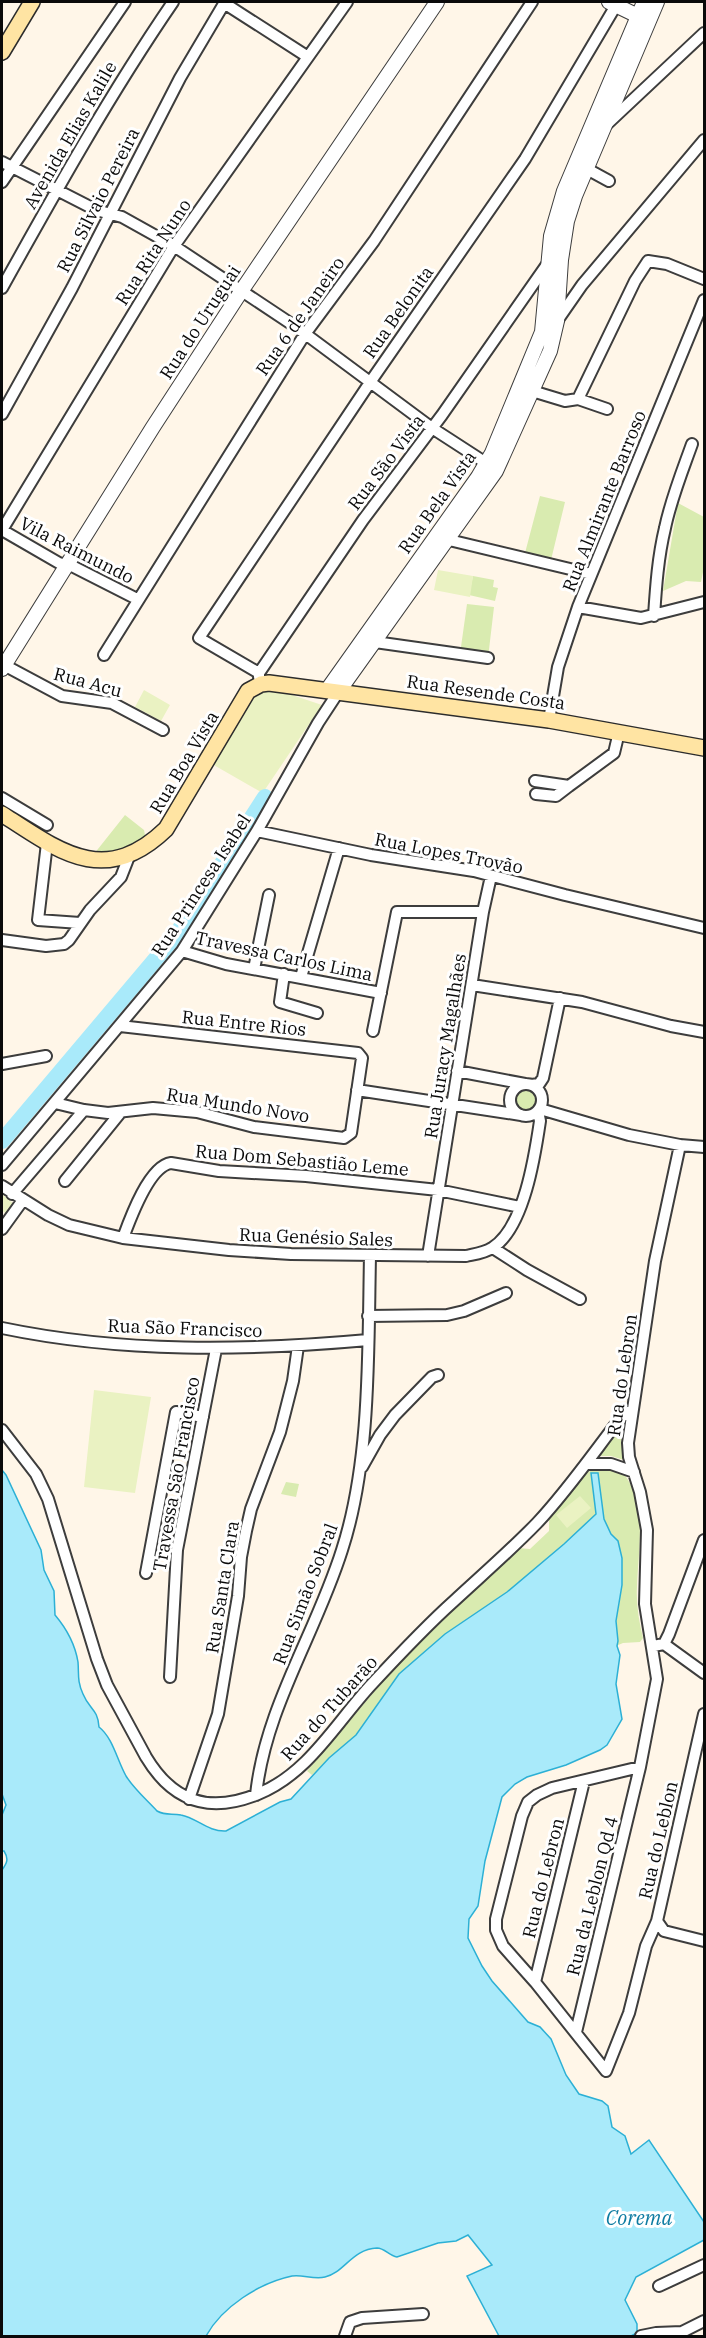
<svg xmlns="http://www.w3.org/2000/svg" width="706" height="2338" font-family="'IBM Plex Serif',serif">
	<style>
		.green { fill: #d9ebb0 }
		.pitch { fill: #eaf2c2 }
		.water { fill: #a9eafa; stroke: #2cb0d5; stroke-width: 1.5 }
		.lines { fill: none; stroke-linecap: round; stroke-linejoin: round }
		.river { stroke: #a9eafa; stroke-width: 16 }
		.minor-casing { stroke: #3d3d3d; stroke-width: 14 }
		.tertiary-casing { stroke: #3d3d3d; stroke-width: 16 }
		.secondary-casing { stroke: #2c2c2c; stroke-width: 18 }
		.minor { stroke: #fff; stroke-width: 10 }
		.tertiary { stroke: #fff; stroke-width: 14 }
		.secondary { stroke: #ffe4a3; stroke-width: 15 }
		.labels { text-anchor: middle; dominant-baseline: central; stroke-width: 6; stroke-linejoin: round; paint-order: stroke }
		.street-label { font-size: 18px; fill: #0a0a0a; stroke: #fff }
		.water-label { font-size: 20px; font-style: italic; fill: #0e7ca2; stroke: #fff }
	</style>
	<rect width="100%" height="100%" fill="#fff6e8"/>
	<path class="green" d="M540,496L565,502L551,560L525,553Z
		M678,503L704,517V567L701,582L686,581L663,591Z
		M473,576L494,580L493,587L498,588L495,601L469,595Z
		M467,604L494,607L488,658L460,654Z
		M125,815L144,830L146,840L119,854H94Z
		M515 1101a11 11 0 1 1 22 0a11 11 0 1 1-22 0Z
		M622,1424L621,1441L624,1460L611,1456H596Z
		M598,1468L624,1474C648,1505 638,1551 637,1587C636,1604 639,1621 643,1638L640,1642L623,1643L616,1646L618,1641L616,1621L620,1598L616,1538C598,1525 600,1493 598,1473L592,1474L596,1514L564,1544L507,1592L445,1634L399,1674L356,1735L312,1775L307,1771L394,1668L518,1548L530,1549L549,1531V1515L585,1473Z
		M286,1482L299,1484L296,1497L281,1494Z"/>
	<path class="pitch" d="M438,570L473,576L470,597L434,590Z
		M268,687L322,705L264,791L261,792L212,764L260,689Z
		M144,690L170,705L161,721L135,707Z
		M2,1194L15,1205L7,1215L2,1210Z
		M94,1390L151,1397L135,1493L84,1487Z
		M580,1496L591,1508L567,1528L556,1515Z"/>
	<path class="water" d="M2,1470L6,1475L41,1550L44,1570L54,1591L55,1615C66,1628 75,1644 78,1662C79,1674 77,1681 83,1694C89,1709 98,1709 99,1727C113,1738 117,1760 126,1776C134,1789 147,1800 157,1811C166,1816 172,1813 181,1815C197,1818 208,1832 226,1831L280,1802L291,1799L329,1758L356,1735L399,1674L445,1634L507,1592L564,1544L596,1514L591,1473H598L604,1519L611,1534L618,1541L622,1558V1585L616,1621L618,1641L617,1646L620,1655L616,1684L622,1719L607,1745L600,1750L566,1765L527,1777L515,1784L502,1797L485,1861L478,1906L469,1919L468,1938L482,1966L492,1981L528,2022L540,2027L551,2039L566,2075L579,2094L602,2101L608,2106L612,2127L625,2136L631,2154L649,2140L704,2222V2240L636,2277L625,2300L637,2324V2333L631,2336H499L467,2276L492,2265L468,2235L456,2241L438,2243L397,2257C389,2256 385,2248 377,2248C352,2249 344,2273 325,2277C314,2280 302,2274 292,2276C259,2283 222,2307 206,2336H2V1870C7,1863 9,1859 4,1851H2V1815L6,1805L2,1794Z"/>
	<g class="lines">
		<path class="river" d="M2,1141L176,935L265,797"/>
		<g class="minor-casing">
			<path id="minor" d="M224,3L308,57
				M606,125L704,33
				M2,162L96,210L122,217L174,246L296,327L432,428L486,463
				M587,169L609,181
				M2,182L125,2
				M2,288C56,191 110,94 173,2
				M557,321L582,285L704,140
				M532,391L565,401L578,399L607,409
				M578,399L635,281L648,261L667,264L704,279
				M2,414L72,288L180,78L225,2
				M2,530L174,246L347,2
				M2,530L59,563L74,567L137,599
				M449,540L591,574
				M578,607L641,618L704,602
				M654,616C656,586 658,557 665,528C671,499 682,472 692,444
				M375,642L488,658
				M104,655L305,334L374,241L532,2
				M4,665L62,696L112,703L163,730
				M259,673L199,638L371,381L525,159L618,2
				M259,677V673L363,520L442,415L548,263
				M549,720L558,667L578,607L704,300
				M535,781L569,786L614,753L619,732
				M536,794L556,796L569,786
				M2,798L47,825
				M257,831L371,855L474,871L565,895L704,928
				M47,843L38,920L80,923
				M2,940L46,946L64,944L69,940L90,910L121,877L130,854
				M182,951L226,964L381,993
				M254,969L269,895
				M284,974L280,1002L317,1013
				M301,977L339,848
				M472,985L582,1002L671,1026L704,1032
				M373,1031L397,912H483
				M2,1064L46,1056
				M457,1071L525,1084
				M510 1100a16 16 0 1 1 32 0a16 16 0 1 1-32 0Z
				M531,1085L539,1084L543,1078L560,998
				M357,1090L521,1115
				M55,1103L84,1110L108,1113L153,1108L197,1112L254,1127L344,1138L351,1133L362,1058L358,1053L120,1026
				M540,1109L629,1135L680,1145L704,1147
				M2,1165L182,951L257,831L318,723L339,691
				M65,1181L120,1113
				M2,1186L48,1215L69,1225L123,1238L229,1250L291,1254L466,1256C475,1254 484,1253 492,1248C524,1229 535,1155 540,1121L538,1111
				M12,1194L84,1110
				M2,1229L23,1200
				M123,1238C130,1219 149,1166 171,1163L219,1171L306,1176L438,1190L520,1207
				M493,1248L527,1270L580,1299
				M428,1256L483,912L491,876
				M368,1316L447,1315L464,1311L506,1293
				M2,1328C122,1353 246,1351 368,1340
				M2,1430L36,1474L48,1499L97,1659L107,1685L146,1757C173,1802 209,1814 258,1794C308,1774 336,1723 371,1685C397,1657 426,1626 454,1601C482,1575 511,1550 537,1523C568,1490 594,1452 622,1416L632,1410
				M586,1464H611L634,1472
				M362,1467L380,1435L395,1415L432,1377L438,1375
				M146,1573L176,1412L203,1417
				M664,1644L704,1673
				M653,1646L664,1644L669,1634L704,1540
				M170,1677L177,1550L216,1349
				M704,1714L657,1921L664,1931L704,1941
				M256,1795C265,1708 316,1633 342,1550C371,1461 368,1350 370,1256
				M189,1799L218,1714L238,1596L241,1557L246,1531L251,1509L280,1432L293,1381L298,1346
				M535,1982L584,1781
				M576,2032L640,1767L657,1679L645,1604L647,1530L640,1492L629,1457L628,1443L655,1261L680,1145
				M606,2071L535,1982L503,1946L496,1930V1919L522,1816L528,1802L537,1795L552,1788L640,1767
				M606,2071L629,2013L646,1946L657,1921
				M659,2286L704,2265
				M345,2336L350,2322L362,2318L423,2314
				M641,2336L656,2333L682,2332L704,2321"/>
		</g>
		<g class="tertiary-casing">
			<path id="tertiary" d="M609,2L638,16
				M2,669L153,427L242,290L437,2
				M327,690L478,477L492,453L542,332L551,236L564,191L644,2
				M339,691L496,471L550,351L557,321L561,260L567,221L575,196L657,2"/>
		</g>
		<g class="secondary-casing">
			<path id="secondary" d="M2,52L32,2
				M2,814C59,851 105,888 166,829L248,691L261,684L269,683L549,720L704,748"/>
		</g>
		<use href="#minor" class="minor"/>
		<use href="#tertiary" class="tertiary"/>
		<use href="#secondary" class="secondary"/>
	</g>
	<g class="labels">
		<g class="street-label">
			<text transform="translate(70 135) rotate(-60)">Avenida Elias Kalile</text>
			<text transform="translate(98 200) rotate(-63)">Rua Silvaio Pereira</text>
			<text transform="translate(153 252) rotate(-57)">Rua Rita Nuno</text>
			<text transform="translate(398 312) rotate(-55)">Rua Belonita</text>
			<text transform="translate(300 316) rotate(-55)">Rua 6 de Janeiro</text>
			<text transform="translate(200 322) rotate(-57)">Rua do Uruguai</text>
			<text transform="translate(386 462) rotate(-53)">Rua São Vista</text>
			<text transform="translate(604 501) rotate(-68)">Rua Almirante Barroso</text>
			<text transform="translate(437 502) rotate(-55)">Rua Bela Vista</text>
			<text transform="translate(77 550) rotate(27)">Vila Raimundo</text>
			<text transform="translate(88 682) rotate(15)">Rua Acu</text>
			<text transform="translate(486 692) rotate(8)">Rua Resende Costa</text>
			<text transform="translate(184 762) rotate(-59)">Rua Boa Vista</text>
			<text transform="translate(449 853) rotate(11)">Rua Lopes Trovão</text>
			<text transform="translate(201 885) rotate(-57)">Rua Princesa Isabel</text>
			<text transform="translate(284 956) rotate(12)">Travessa Carlos Lima</text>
			<text transform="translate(244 1023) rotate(6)">Rua Entre Rios</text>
			<text transform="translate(445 1046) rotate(-81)">Rua Juracy Magalhães</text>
			<text transform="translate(238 1105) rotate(9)">Rua Mundo Novo</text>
			<text transform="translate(302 1160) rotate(5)">Rua Dom Sebastião Leme</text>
			<text transform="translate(316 1237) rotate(2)">Rua Genésio Sales</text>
			<text transform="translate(185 1328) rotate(2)">Rua São Francisco</text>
			<text transform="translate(622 1375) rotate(-82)">Rua do Lebron</text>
			<text transform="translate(176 1474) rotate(-80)">Travessa Sāo Francisco</text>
			<text transform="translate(222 1587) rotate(-81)">Rua Santa Clara</text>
			<text transform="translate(305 1594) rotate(-69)">Rua Simão Sobral</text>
			<text transform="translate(329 1708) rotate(-48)">Rua do Tubarão</text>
			<text transform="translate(658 1840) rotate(-77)">Rua do Leblon</text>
			<text transform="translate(543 1878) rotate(-76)">Rua do Lebron</text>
			<text transform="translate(592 1896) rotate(-76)">Rua da Leblon Qd 4</text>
		</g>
		<g class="water-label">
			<text x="639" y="2217">Corema</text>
		</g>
	</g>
	<rect width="706" height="2338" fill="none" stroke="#0a0a0a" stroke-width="6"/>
</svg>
